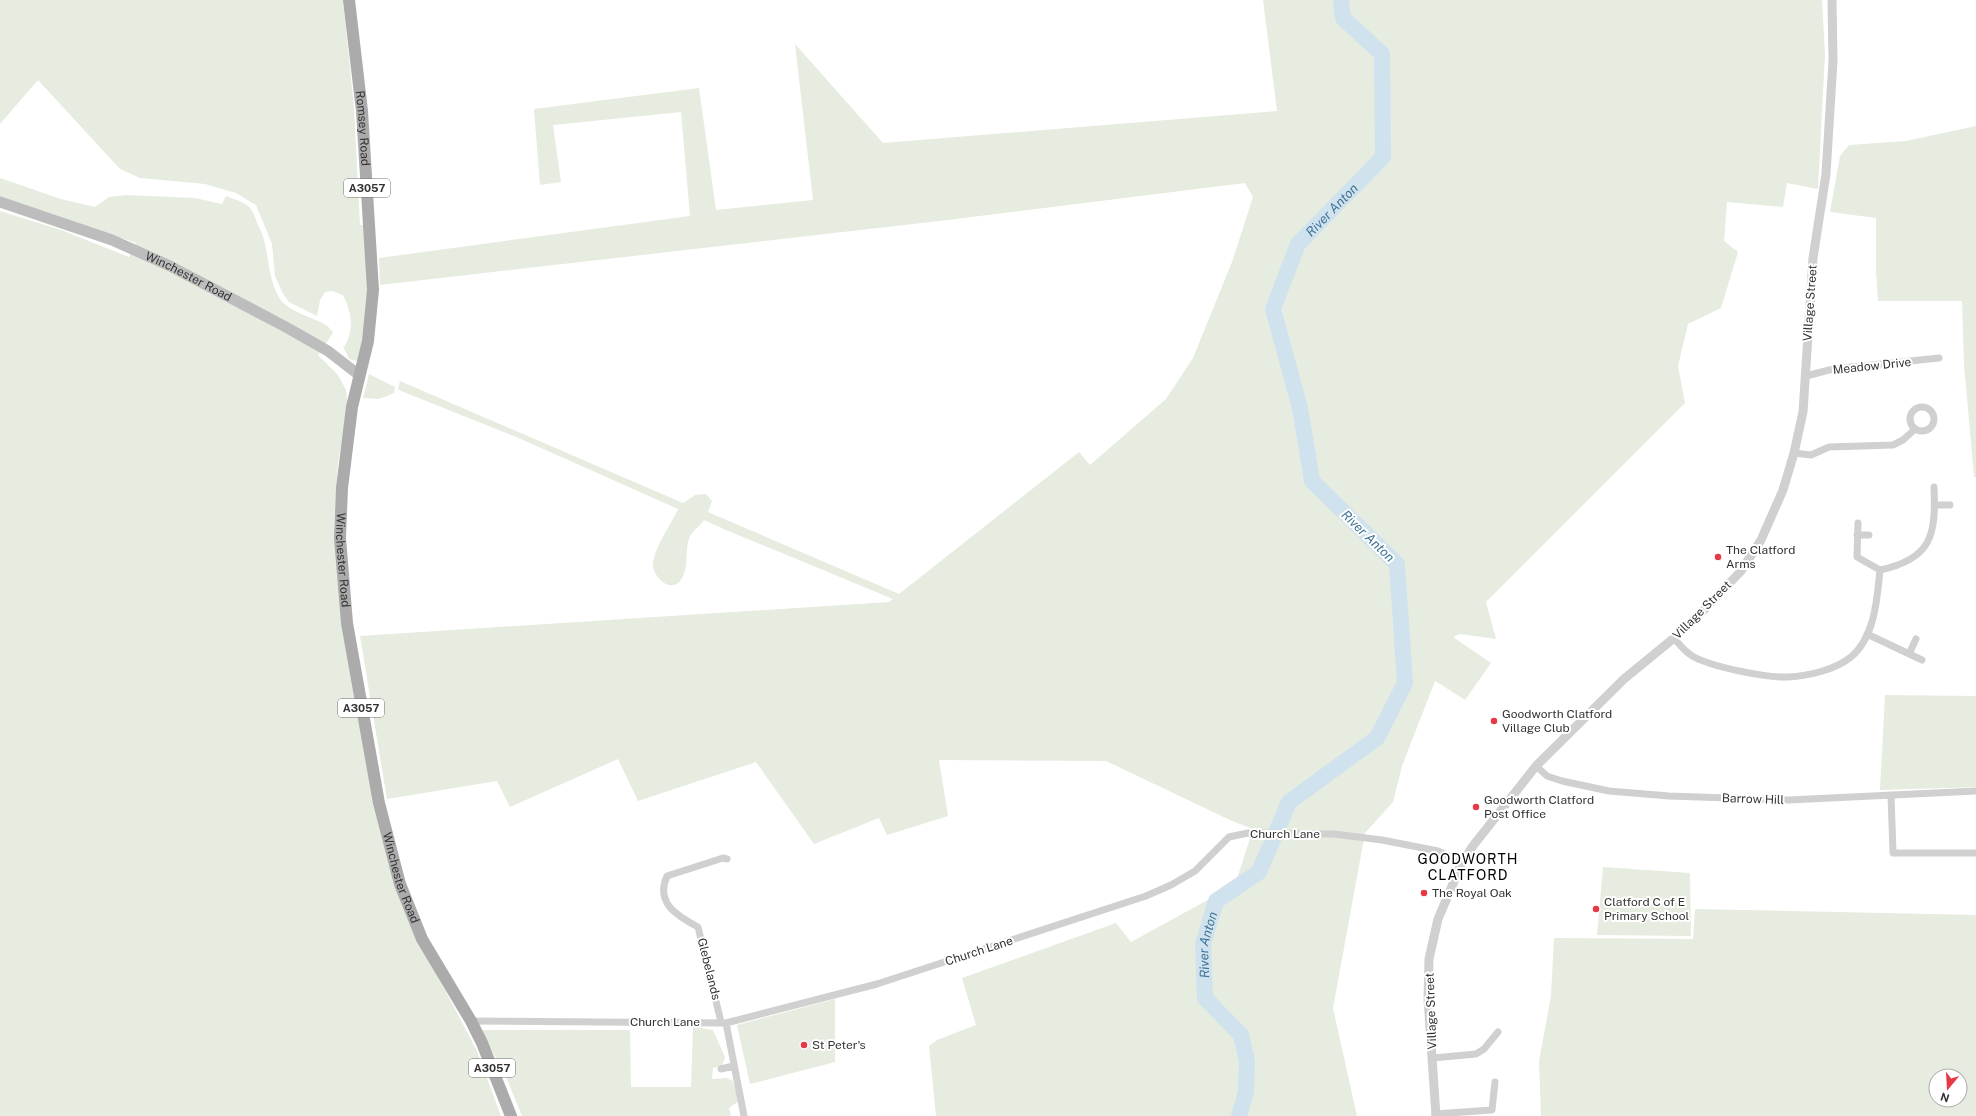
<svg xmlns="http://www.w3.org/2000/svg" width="1976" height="1116" font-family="'Public Sans',sans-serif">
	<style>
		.green { fill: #e6ecdf; fill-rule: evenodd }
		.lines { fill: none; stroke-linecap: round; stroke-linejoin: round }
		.river { stroke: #cfe2ee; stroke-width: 16 }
		.minor { stroke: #d0d0d0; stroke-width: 7 }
		.tertiary { stroke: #d0d0d0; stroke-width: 9 }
		.secondary { stroke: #bdbdbd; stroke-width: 11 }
		.primary { stroke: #ababab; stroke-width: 12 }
		.poi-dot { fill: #e63946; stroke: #fff; stroke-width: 1.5 }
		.labels { text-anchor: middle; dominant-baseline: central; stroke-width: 4; stroke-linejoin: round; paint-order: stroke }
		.shield { fill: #fff; stroke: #707070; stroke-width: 1 }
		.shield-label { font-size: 11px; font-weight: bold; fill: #333 }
		.street-label { font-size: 12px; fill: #333; stroke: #fff }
		.poi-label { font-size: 12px; fill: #333; stroke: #fff; text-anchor: start }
		.water-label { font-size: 13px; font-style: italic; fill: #3f7597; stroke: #fff }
		.quarter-label { font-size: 14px; letter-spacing: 1px; fill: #000; stroke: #fff }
	</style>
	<rect width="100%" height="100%" fill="#fff"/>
	<path class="green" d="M0,0H343L354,108L360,225H365L369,299L365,329L357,361L349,359L343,346H345C354,328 352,313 343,295L332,291L325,292L320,300L317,316L289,302L282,292L275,276L272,244L256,205L236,193L205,184L140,178L120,169L38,80L0,124Z
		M1263,0H1822L1825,54L1818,189L1787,183L1783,207L1727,202L1724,241L1738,252L1721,308L1688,324L1678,366L1685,403L1486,602L1496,639L1460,634L1453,637L1491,663L1465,700L1426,675L1435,681L1402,766L1393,802L1365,833L1333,1008L1357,1116H936L929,1046L937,1040L976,1025L962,978L1116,923L1131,942L1235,885L1253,829L1232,821L1106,761L939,760L948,816L887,835L879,818L814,844L756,762L638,801L618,759L510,807L497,781L387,799L360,636L889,602L893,599L726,530L704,520C701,526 694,529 690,536C684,550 690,569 680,581C670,594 651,575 653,562C657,542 670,527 678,509L521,439L401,391L398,389L400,381L683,503L695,495L706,494L712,501L708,512L899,594L1079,452L1090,465L1166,399L1193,358L1232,262L1253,197L1245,183L939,221L380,285L379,258L690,216L681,112L553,125L561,182L540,185L534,109L699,88L716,210L813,200L795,44L883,143L1277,111Z
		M1976,126V477H1974L1964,364L1962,301H1878L1876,271V218L1830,212L1840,156L1849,145L1906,141Z
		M0,178L61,199L95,207L109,197L126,195L195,198L222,204L226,196C233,199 242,201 248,206C253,210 255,217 257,223C259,228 263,234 264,240C269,260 269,281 280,299C293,317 327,318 333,333L318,355L338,375L346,390L348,405L338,463L334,524L344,621L382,834L406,916L477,1051L501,1116H0V211L61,230L129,257L136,243L53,214L0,198Z
		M369,374L395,387L394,393L379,399L363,398Z
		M1885,695L1976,696V787L1880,790Z
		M1603,867L1690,873L1691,936L1597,935Z
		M1695,909L1976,915V1116H1541L1539,1061L1551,996L1554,938L1693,939ZM1936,1076H1960V1100H1936Z
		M835,999V1062L750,1084L737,1025Z
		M693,1027L713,1030L725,1057L722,1066L713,1068L712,1079L727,1078L733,1081L739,1101L729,1108L731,1116H522L507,1079L481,1030H630L631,1087H691Z"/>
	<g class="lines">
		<path class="river" id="s1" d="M1239,1116L1246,1092L1247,1061L1241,1035L1205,998L1203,944L1216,901L1259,872L1289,802L1377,738L1405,683L1397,564L1312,481L1300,408L1273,309L1298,244L1383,157L1382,54L1343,18L1341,0"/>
		<path class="minor" d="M1806,376L1833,369L1939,358
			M1910 419a12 12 0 1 1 24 0a12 12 0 1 1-24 0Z
			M1794,453L1811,455L1829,447L1893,445L1903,440L1915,429
			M1935,505H1950
			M1858,523L1857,557L1880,570C1932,559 1936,535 1934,487
			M1857,535H1869
			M1867,634L1922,660
			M1674,638C1680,645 1685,652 1694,657C1713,667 1766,678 1788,677C1808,676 1835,670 1851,657C1875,637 1877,599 1880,570
			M1909,654L1916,639
			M1536,766L1547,776L1562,781L1609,791L1669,796L1789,800L1976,791
			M1891,795L1893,853H1976
			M471,1021L726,1023L877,984L1146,896L1171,885L1195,871L1229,837L1248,833L1334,834L1382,840L1438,851L1449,856L1461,865
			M721,1022L698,927C677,916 655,903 667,876L723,858L727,859
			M726,1023L744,1116
			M1433,1058L1476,1054L1484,1049L1498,1032
			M721,1069L733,1066
			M1435,1114L1492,1110L1495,1082"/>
		<path class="tertiary" d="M1436,1116L1428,999L1429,959L1438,919L1461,865L1472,847L1536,766L1624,679L1674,638L1702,612L1741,571L1761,540L1783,490L1794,453L1803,412L1813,258L1826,174L1833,61L1832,0"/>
		<path class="secondary" id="s2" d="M0,202L112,240L170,266L284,326L328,351L359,375"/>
		<path class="primary" id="s3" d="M349,0L362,111L373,290L368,341L352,407L342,488L340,538L347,623L379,803L400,884L422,939L471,1021L482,1043L511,1116"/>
	</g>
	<g class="poi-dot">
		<circle cx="1718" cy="557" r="4"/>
		<circle cx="1494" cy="721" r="4"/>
		<circle cx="1476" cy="807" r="4"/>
		<circle cx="1424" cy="893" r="4"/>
		<circle cx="1596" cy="909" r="4"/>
		<circle cx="804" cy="1045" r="4"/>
	</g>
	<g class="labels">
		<g class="shield">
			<rect x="344" y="179" width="46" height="18" rx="3"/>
			<rect x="338" y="699" width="46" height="18" rx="3"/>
			<rect x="469" y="1059" width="46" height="18" rx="3"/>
		</g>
		<g class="shield-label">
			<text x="367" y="188">A3057</text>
			<text x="361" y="708">A3057</text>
			<text x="492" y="1068">A3057</text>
		</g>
		<g class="street-label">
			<text stroke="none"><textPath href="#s3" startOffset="129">Romsey Road</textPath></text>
			<text stroke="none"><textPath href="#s2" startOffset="203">Winchester Road</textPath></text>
			<text transform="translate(1810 303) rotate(-86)">Village Street</text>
			<text transform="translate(1872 366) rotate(-6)">Meadow Drive</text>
			<text stroke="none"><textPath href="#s3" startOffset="564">Winchester Road</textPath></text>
			<text transform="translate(1702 610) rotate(-45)">Village Street</text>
			<text transform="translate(1753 799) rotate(2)">Barrow Hill</text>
			<text x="1285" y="834">Church Lane</text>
			<text stroke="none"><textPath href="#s3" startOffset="888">Winchester Road</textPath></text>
			<text transform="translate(979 951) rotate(-18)">Church Lane</text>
			<text transform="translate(709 969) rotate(76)">Glebelands</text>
			<text transform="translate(1431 1011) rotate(-92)">Village Street</text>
			<text x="665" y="1022">Church Lane</text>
		</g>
		<g class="poi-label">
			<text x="1726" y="550">The Clatford<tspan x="1726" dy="14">Arms</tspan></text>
			<text x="1502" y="714">Goodworth Clatford<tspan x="1502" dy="14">Village Club</tspan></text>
			<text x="1484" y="800">Goodworth Clatford<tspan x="1484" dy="14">Post Office</tspan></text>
			<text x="1432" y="893">The Royal Oak</text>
			<text x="1604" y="902">Clatford C of E<tspan x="1604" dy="14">Primary School</tspan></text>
			<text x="812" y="1045">St Peter's</text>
		</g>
		<g class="water-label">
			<text stroke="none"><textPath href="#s1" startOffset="1064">River Anton</textPath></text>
			<text transform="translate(1368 536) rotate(44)">River Anton</text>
			<text stroke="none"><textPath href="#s1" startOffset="188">River Anton</textPath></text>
		</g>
		<g class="quarter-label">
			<text x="1468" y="859">GOODWORTH<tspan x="1468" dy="16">CLATFORD</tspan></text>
		</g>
	</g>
	<g transform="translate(1948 1088) rotate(198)"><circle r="19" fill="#ffffff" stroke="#adadad"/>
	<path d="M0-3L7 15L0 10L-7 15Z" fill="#e63946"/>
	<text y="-6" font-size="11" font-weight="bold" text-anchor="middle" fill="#333333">N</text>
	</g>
</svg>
